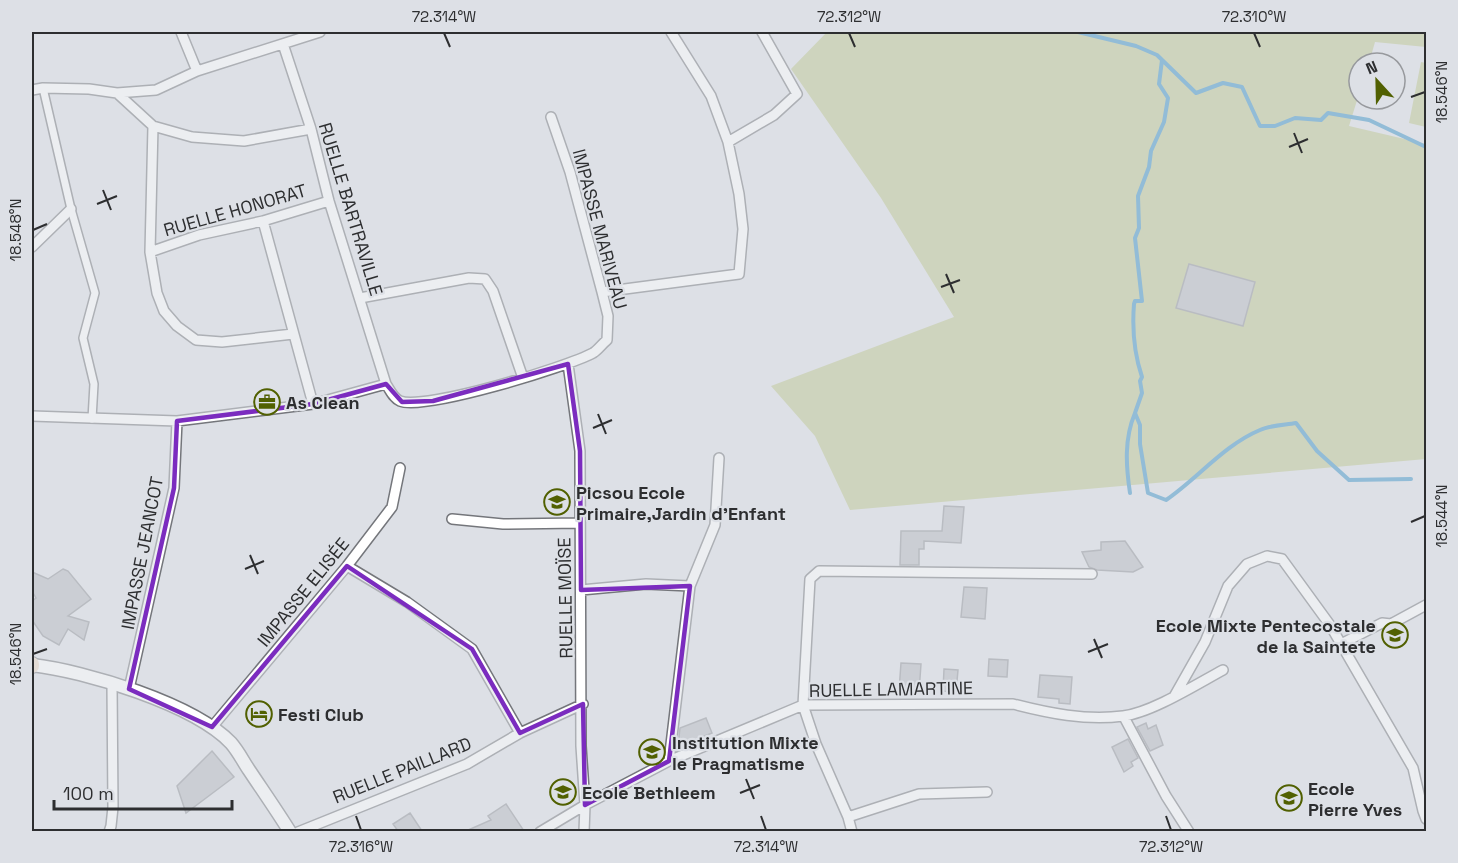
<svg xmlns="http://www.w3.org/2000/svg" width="1458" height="863" font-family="'Space Grotesk',sans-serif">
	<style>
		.green { fill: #bdc58e }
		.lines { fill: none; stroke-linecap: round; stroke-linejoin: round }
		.stream { stroke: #3890c5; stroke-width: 4 }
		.building { fill: #b6b9bf; stroke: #8f9197; stroke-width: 1.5 }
		.pedestrian-casing { stroke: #74767b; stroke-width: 10 }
		.minor-casing { stroke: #74767b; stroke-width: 12 }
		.tertiary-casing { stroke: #74767b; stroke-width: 15 }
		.secondary-casing { stroke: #74767b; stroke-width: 16 }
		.pedestrian { stroke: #fff; stroke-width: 7 }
		.minor { stroke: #fff; stroke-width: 9 }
		.tertiary { stroke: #fff; stroke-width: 12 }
		.secondary { stroke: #eed8c2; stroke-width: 14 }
		.marked { fill: none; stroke: #7b2cbf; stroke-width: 4.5; stroke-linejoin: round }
		.ticks { fill: none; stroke: #2d2e30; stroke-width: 2 }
		.labels { text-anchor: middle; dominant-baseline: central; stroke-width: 4.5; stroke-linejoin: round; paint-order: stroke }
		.street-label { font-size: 18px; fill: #2d2e30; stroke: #dde0e6 }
		.poi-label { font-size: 18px; font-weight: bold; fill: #2d2e30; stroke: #dde0e6; text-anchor: start }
		.neatline { fill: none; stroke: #2d2e30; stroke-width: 2 }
		.ticks-label { font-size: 15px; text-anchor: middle; fill: #2d2e30 }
	</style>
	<rect width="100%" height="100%" fill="#dde0e6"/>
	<path class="green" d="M827,32H1426V47L1375,42L1369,63H1359V94L1349,126L1426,144V459L850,510L815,436L771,386L954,317L881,198L791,69Z
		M1421,62L1426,63V127L1409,123Z"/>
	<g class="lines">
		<path class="stream" d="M1078,32L1136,46L1157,55L1196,93L1223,83L1242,87L1260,126H1275L1295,118L1321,120L1328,113L1369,120L1426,147
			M1162,60L1159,84L1168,98L1164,122L1151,151L1149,167L1138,196L1139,228L1135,238L1142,301H1135L1134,304C1132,329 1134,353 1142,377L1140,381L1142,393L1135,413L1140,425V444L1148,493L1166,500C1198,478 1224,445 1260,430C1271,425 1285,425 1296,423L1317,451L1349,480L1411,479
			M1130,493C1126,466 1124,439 1135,413"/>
	</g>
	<path class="building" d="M1189,264L1255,282L1243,326L1176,308Z
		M944,506L964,507L961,543L924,541V549H919V565H900L901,531H942Z
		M1125,541L1143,567L1133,572L1097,570L1089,567L1082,552L1101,550V542Z
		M63,569L68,571L91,599L68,616L89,622L84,640L68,629L59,645L43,636L32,620V601L36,598L32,591V572L48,579Z
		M964,587L987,588L985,619L961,617Z
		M989,659L1008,660L1007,677L988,676Z
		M901,663L921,664L919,692L899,691Z
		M944,669L958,670L956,692L943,691Z
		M1040,675L1072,677L1070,704L1059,703V699L1038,697Z
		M706,718L712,733L682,745L679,737L680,728Z
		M1146,723L1148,729L1156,725L1163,745L1150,751L1137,727Z
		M1128,739L1138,758L1131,762L1133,766L1124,772L1112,747Z
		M212,751L234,777L186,813L177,786Z
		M506,804L524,831H466L491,820L488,816Z
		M410,813L422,831H398L393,824Z"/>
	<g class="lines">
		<g class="pedestrian-casing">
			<path id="pedestrian" d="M43,88L71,209L95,293L83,338L94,384L92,419"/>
		</g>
		<g class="minor-casing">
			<path id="minor" d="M181,32L197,71
				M283,44L311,129L329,201L386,384C390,390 393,398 400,401C424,411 567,367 593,353C598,350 602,344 607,340L608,316L602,292L570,172L551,117
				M32,90L43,88L89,89L117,93L156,90L197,71L320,32
				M117,93L153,126L192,137L244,141L311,129
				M153,126L150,252L157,293L164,311L177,326L196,340L222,342L293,334
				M728,142L774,115L797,94L762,32
				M263,221L313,404
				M32,247L71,209
				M150,252L199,235L263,221L329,201
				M602,292L739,274L743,229L739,194L728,142L711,96L671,32
				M360,298L469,278L485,279L493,291L523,378
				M568,364L580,451L581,746L585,805L584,832
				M32,416L177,421L313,404L386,384
				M452,519L503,524L580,523
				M347,566L407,602L472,649L520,733
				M581,590L646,584L690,586
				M1341,644L1382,623L1391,624L1426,605
				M129,689L174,488L177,421
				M1175,695L1205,642L1228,586L1247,564L1267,556L1282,559L1330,625L1413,768L1423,811L1426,819
				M1124,717L1166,796L1189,832
				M212,727L347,566L392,507L400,468
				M669,761L690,586L715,525L719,458
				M848,817L919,794L987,792
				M109,832L111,826L113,807L112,684
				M298,832L467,764L520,733L583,704
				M540,832L585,805L669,761L803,705L1013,704C1048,713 1086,721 1123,716C1151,713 1197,684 1223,670
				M852,832L848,817L816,744L803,705L810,579L819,571L1092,574"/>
		</g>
		<g class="tertiary-casing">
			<path id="tertiary" d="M32,665C85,671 194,704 231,743C238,751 243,761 249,770C263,791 277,811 290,832"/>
		</g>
		<g class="secondary-casing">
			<path id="secondary" d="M32,664V666"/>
		</g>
		<use href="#pedestrian" class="pedestrian"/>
		<use href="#minor" class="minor"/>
		<use href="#tertiary" class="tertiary"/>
		<use href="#secondary" class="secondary"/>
	</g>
	<path d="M0 0H1458V863H0ZM568,364L580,451L581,590L690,586L669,761L585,805L583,704L520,733L472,649L347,566L212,727L129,689L174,488L177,421L313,404L386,384L402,402L433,401Z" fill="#dde0e6" fill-opacity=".55" fill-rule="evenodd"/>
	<path class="marked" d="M568,364L580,451L581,590L690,586L669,761L585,805L583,704L520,733L472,649L347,566L212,727L129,689L174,488L177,421L313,404L386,384L402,402L433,401Z"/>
	<path class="ticks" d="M444,33L450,47M849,33L855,47M1254,33L1260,47M1411,97L1425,92M1294,133L1302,153M1289,147L1308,139M103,190L111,210M97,204L117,196M33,230L47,224M946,274L954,293M941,287L960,280M598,414L606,434M593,428L612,420M1411,522L1425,516M250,555L258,574M245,569L264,561M1094,639L1102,658M1088,652L1108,644M33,654L47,649M746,779L754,799M740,793L760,785M356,816L361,830M761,816L766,830M1166,816L1171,830"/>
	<defs>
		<g id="office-ring" transform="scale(1.35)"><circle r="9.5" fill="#dde0e6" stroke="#516001" stroke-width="1.5"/><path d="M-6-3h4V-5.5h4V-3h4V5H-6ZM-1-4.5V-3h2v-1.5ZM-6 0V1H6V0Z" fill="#516001"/></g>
		<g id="school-ring" transform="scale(1.35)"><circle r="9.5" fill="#dde0e6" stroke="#516001" stroke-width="1.5"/><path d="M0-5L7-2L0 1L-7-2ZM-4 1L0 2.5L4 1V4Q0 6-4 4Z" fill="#516001"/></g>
		<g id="hotel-ring" transform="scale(1.35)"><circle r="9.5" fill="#dde0e6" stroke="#516001" stroke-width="1.5"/><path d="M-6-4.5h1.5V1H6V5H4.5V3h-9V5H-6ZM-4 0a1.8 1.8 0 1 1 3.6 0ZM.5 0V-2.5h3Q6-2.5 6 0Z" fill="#516001"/></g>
	</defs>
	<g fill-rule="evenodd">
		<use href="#office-ring" x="267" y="402"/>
		<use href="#school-ring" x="557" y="502"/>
		<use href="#school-ring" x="1395" y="635"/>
		<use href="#hotel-ring" x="259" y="714"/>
		<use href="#school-ring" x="652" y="752"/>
		<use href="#school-ring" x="563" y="792"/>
		<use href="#school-ring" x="1289" y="798"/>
	</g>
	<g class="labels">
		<g class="street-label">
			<text transform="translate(351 209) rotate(73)">RUELLE BARTRAVILLE</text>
			<text transform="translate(235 210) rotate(-16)">RUELLE HONORAT</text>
			<text transform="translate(600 229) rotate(75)">IMPASSE MARIVEAU</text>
			<text transform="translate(142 553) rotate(-79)">IMPASSE JEANCOT</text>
			<text transform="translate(303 592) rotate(-51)">IMPASSE ELISÉE</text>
			<text transform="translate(565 598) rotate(-91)">RUELLE MOÏSE</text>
			<text transform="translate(891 689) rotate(-1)">RUELLE LAMARTINE</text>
			<text transform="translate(402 770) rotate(-22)">RUELLE PAILLARD</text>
		</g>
		<g class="poi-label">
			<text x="286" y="402">As Clean</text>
			<text x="576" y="492">Picsou Ecole<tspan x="576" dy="21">Primaire,Jardin d'Enfant</tspan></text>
			<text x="1376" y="625" text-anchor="end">Ecole Mixte Pentecostale<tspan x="1376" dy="21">de la Saintete</tspan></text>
			<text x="278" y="714">Festi Club</text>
			<text x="672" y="742">Institution Mixte<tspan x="672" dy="21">le Pragmatisme</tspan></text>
			<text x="1308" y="788">Ecole<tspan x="1308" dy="21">Pierre Yves</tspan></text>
			<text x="582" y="792">Ecole Bethleem</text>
		</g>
	</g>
	<rect width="1458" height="863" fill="none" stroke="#dde0e6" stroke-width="66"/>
	<g transform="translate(1377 81) rotate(338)"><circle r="28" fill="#dde0e6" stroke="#97999d" stroke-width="1.5"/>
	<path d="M0-4.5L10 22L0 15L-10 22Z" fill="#516001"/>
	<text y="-9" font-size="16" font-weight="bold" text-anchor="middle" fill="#2d2e30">N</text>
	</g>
	<path d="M54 800v9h178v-9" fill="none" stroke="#2d2e30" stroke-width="3"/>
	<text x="63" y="800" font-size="18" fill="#2d2e30" stroke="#dde0e6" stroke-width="4.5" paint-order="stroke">100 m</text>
	<rect x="33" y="33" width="1392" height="797" class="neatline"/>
	<g class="ticks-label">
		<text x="444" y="22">72.314°W</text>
		<text x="849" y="22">72.312°W</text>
		<text x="1254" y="22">72.310°W</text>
		<text transform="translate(1442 92) rotate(-90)" y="5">18.546°N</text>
		<text transform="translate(16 230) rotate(-90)" y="5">18.548°N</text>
		<text transform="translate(1442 516) rotate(-90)" y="5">18.544°N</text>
		<text transform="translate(16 654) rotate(-90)" y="5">18.546°N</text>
		<text x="361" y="852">72.316°W</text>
		<text x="766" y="852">72.314°W</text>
		<text x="1171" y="852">72.312°W</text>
	</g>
</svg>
